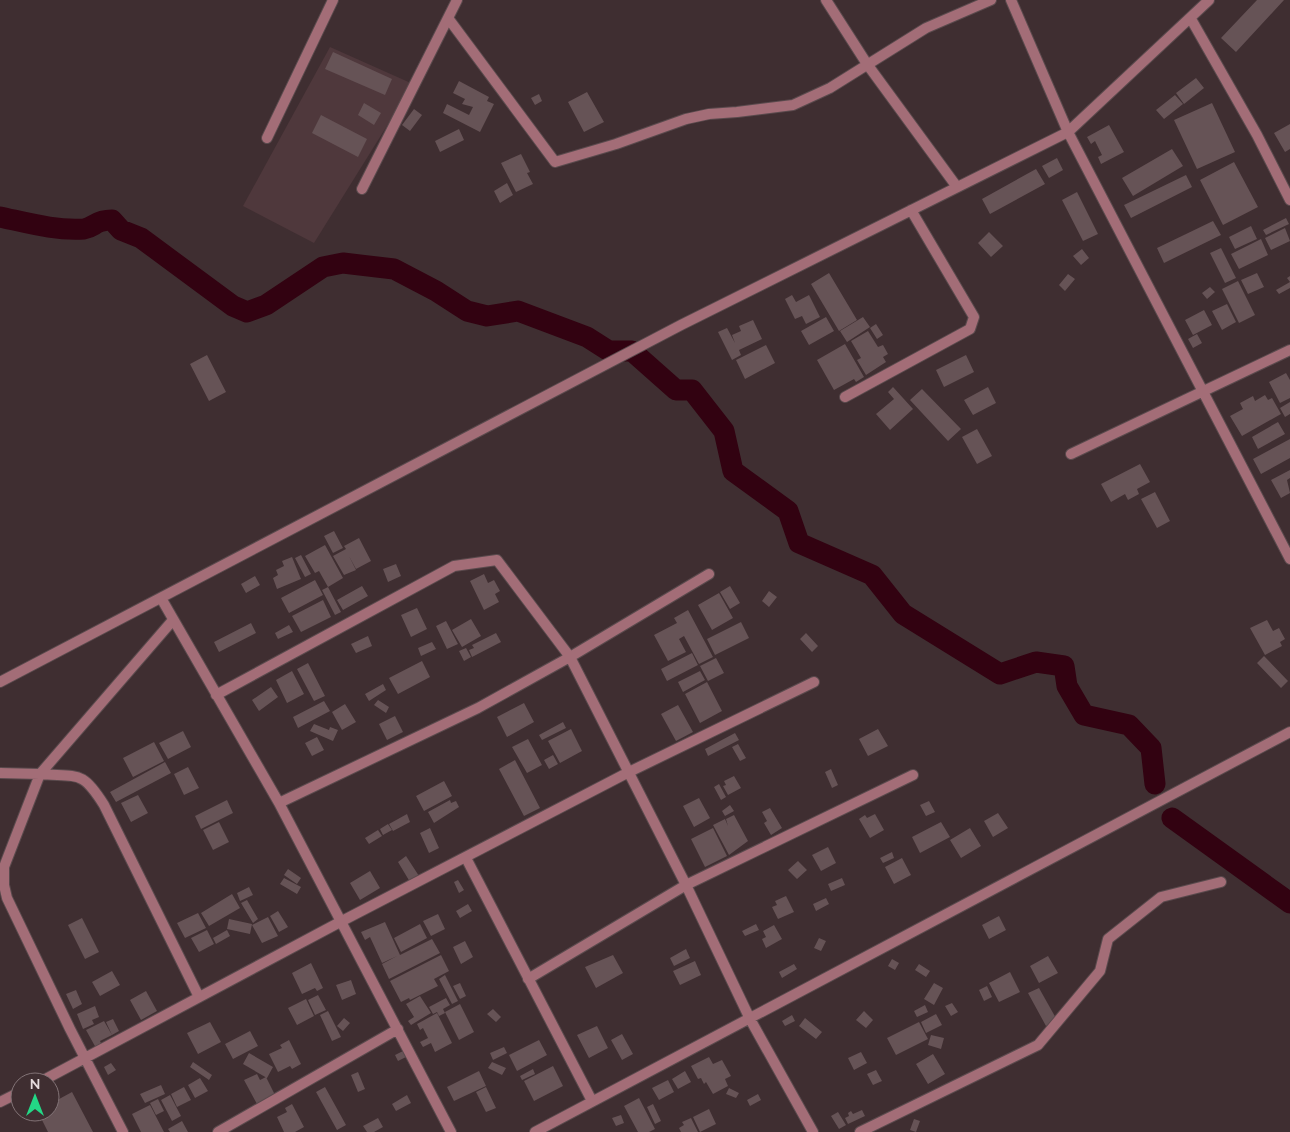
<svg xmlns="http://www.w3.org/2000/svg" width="1290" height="1132" font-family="Mulish,sans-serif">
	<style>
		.built { fill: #4f383c }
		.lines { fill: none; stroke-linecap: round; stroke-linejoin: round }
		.river { stroke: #320211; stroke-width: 21 }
		.building { fill: #665356 }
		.street-casing { stroke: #5a4a4d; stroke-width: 12 }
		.street { stroke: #a36d77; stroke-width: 10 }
	</style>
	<rect width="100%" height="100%" fill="#3f2e31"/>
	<path class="built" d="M330,47L413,84L314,243L243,206Z"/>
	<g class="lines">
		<path class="river" d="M0,217C28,223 56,231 84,229C95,227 95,220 112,220L121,230L141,238L233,306L247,312L266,305L323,267L343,263L394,269L436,291L467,311L487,316L518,311L587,337L609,351H632L676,390H692L724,431L733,471L788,511L799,543L872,575L903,614L1000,674L1036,662L1064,666L1067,686L1084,715L1129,725L1151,748L1155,784
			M1172,818L1290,903"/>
	</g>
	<path class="building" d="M1257,0H1284L1236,52L1221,38Z
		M333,52L392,79L385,95L325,69Z
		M1196,78L1204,88L1184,104L1176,93Z
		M459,81L489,97L487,101L494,104L480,132L443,113L447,104L469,115L473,107L462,104L465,99L453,93Z
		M587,92L604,122L584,132L568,102Z
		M539,94L542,101L535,105L531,98Z
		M1175,95L1183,104L1164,119L1156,110Z
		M364,103L381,113L374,125L358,115Z
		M1212,103L1235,152L1197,169L1174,120Z
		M414,109L422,115L410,131L402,125Z
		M321,115L367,139L358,157L312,133Z
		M1290,124V149L1285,152L1274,133Z
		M1109,125L1124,152L1101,164L1098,157L1102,155L1095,141L1091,144L1087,137Z
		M459,129L464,140L440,152L435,141Z
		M1172,149L1183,166L1133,196L1122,178Z
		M521,154L530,172L527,173L533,184L516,192L501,163Z
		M1057,158L1063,170L1049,178L1042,166Z
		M1234,162L1258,207L1223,225L1200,180Z
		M1036,169L1045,184L990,214L982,199Z
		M1186,175L1192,187L1131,218L1124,205Z
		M507,183L513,195L500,203L494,191Z
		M1077,192L1098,234L1083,241L1062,200Z
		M1286,218L1289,224L1266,235L1263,230Z
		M1213,221L1221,235L1164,263L1157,248Z
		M1251,226L1257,239L1235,249L1229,237Z
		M1285,228L1290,241L1271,250L1265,238Z
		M989,232L1003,246L991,257L978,243Z
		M1261,239L1268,255L1239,269L1231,254Z
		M1221,248L1236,278L1225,283L1210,253Z
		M1082,249L1089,258L1081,265L1073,256Z
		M829,273L857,320L839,331L811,284Z
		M1257,273L1264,287L1248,294L1241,280Z
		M1068,274L1075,279L1065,291L1059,285Z
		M1290,276V288L1279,294L1276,290L1290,282L1287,278Z
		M1238,281L1255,315L1239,323L1222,289Z
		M1210,287L1215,292L1207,299L1202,293Z
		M792,295L796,302L809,295L820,317L806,324L802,316L795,319L785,299Z
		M1227,304L1236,322L1222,330L1212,311Z
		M1204,310L1212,325L1193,335L1185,320Z
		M826,317L834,331L809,345L801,331Z
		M863,317L870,327L847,342L840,331Z
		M753,320L762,339L739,350L741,355L732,360L718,332L727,328L735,343L732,335L741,331L739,326Z
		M876,324L883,335L877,339L870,328Z
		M868,331L878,347L883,345L888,354L883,357L886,362L866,375L857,360L861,358L851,341Z
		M1197,334L1202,343L1193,348L1188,339Z
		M845,344L864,377L856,382L854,379L834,390L817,360Z
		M766,345L775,363L745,379L736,360Z
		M207,355L226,392L209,401L190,364Z
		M966,355L974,372L944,387L936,370Z
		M1286,373L1290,380V398L1280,403L1269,382Z
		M893,387L913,409L890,430L876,414L894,399L888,392Z
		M988,387L996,403L973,415L964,400Z
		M922,389L961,429L948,441L910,400Z
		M1265,395L1268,400L1272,398L1281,414L1242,436L1230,416L1243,409L1240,403L1253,396L1255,401Z
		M1290,402V414L1285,417L1280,408Z
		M1278,422L1285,434L1258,449L1252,437Z
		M977,429L992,456L977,464L962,437Z
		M1290,439V458L1261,474L1253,459Z
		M1140,464L1150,482L1137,489L1139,494L1128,500L1125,494L1111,502L1101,484Z
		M1290,470V478L1287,480L1290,493L1281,498L1271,480Z
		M1155,492L1170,521L1157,528L1141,499Z
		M334,531L343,548L333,553L324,536Z
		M359,538L371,561L356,569L349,556L356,570L344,575L333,556L346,549L344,546Z
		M325,545L343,578L328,587L319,571L315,573L305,556Z
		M301,555L311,574L305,577L295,558Z
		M292,557L301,579L277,589L273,578L278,575L276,570L284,566L282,561Z
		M396,564L401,576L388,582L383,569Z
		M484,574L488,583L494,580L500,591L495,594L499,602L484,610L470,581Z
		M255,576L260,585L246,593L241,584Z
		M315,580L323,595L289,613L281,598Z
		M362,586L368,596L343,610L337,600Z
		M730,586L740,603L730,609L720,592Z
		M328,587L341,612L335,615L322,590Z
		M769,591L777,597L769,607L762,601Z
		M719,593L733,618L712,630L698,605Z
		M323,600L331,617L301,632L292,616Z
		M417,608L427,629L411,637L401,615Z
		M688,610L713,657L699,664L684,636L679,639L686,652L668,661L654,635L677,623L674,618Z
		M471,619L481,636L462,647L452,630Z
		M1267,620L1273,631L1279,628L1285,639L1280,642L1282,646L1265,655L1250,628Z
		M446,621L458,644L447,649L436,626Z
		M741,622L749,638L715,655L707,639Z
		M251,623L256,633L219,652L214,642Z
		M289,625L293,632L278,639L275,633Z
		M496,633L501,642L472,657L469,650L474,648L472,645Z
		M806,633L818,646L812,652L800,639Z
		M368,636L372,646L356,653L351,644Z
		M432,642L436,649L421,656L418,648Z
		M466,648L471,657L464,661L459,651Z
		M692,653L698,665L667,681L661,669Z
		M1264,656L1288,681L1281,688L1257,663Z
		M716,658L724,673L708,681L700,666Z
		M422,661L430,677L398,694L389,678Z
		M308,663L325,696L314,701L297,669Z
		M292,671L304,694L287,703L276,680Z
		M700,671L705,680L683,692L678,682Z
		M707,682L722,711L700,723L685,694Z
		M383,684L386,690L369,701L365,694Z
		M271,687L278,697L259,711L252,700Z
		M378,700L389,707L386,713L374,705Z
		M324,701L330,711L298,728L293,717Z
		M524,703L534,722L507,737L497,717Z
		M345,704L356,722L342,730L332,712Z
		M678,705L693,732L676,741L661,714Z
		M395,716L403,732L387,740L379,724Z
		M563,722L566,728L542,740L539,735Z
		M314,724L329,730L330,727L338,730L333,741L310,731Z
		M571,729L582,751L560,763L548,741Z
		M878,729L888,746L868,756L859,739Z
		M183,731L191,747L168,759L159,743Z
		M735,733L739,740L708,756L705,749Z
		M317,737L324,750L312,756L305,743Z
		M528,739L542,765L527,773L512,747Z
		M154,742L164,761L133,777L123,758Z
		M738,744L746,758L740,761L732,747Z
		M553,755L558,764L549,769L544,760Z
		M515,760L540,808L524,816L499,769Z
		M165,762L171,773L116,802L110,792Z
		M188,767L199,788L184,795L174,774Z
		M831,769L838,785L832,788L825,772Z
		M734,776L741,788L728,795L723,786L726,785L724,781Z
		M444,781L452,796L424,811L416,796Z
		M719,784L726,797L721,800L714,787Z
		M138,795L148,813L131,822L121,803Z
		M699,798L710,818L694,827L683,806Z
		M227,800L233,813L201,829L195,816Z
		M450,800L451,803L456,801L459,807L434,823L428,812Z
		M929,801L935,812L926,816L920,805Z
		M730,805L734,811L725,816L722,811Z
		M770,808L782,828L771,835L764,823L767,821L762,812Z
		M998,813L1008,828L993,837L984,821Z
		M407,814L410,822L393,831L389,824Z
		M875,814L884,830L870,838L859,819L865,815L867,818Z
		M734,815L748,841L729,855L713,825L725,819L728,826L726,819Z
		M219,822L229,842L213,850L203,830Z
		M941,822L950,837L920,853L912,837Z
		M388,824L392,830L383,835L380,829Z
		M430,828L439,848L429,853L420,833Z
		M713,828L727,856L705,867L691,839Z
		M970,828L981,846L961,858L950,840Z
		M378,830L382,836L369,844L365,838Z
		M828,847L836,863L821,871L812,855Z
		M892,852L894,858L883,863L880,858Z
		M406,856L419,876L410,882L398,862Z
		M902,858L911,875L894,884L885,867Z
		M798,861L807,870L797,879L788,870Z
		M288,869L301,878L297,884L284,875Z
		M370,871L380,888L360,900L350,883Z
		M284,878L301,887L297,894L280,884Z
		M842,878L845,885L831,891L828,884Z
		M458,880L464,890L459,893L454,882Z
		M249,887L253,895L240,901L237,893Z
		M232,894L240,908L209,926L201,913Z
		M786,896L794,912L778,919L772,907L777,905L775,901Z
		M826,898L829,904L816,911L813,904Z
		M247,900L258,919L253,923L241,903Z
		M468,904L472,911L460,918L456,911Z
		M278,911L288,927L279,932L270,916Z
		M198,913L206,928L185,938L177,923Z
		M438,914L445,929L431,936L423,921Z
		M999,916L1006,930L989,939L982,925Z
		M268,917L278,936L262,943L252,925Z
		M82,918L99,952L85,959L68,925Z
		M229,919L252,924L250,934L227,929Z
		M385,922L400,955L432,939L440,953L389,979L382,964L397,956L382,963L370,937L365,940L361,932Z
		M420,924L427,938L401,952L394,938Z
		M756,924L759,930L745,936L742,931Z
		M774,925L782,939L766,948L762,939L766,937L763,931Z
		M207,930L214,944L199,952L191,938Z
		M227,930L230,936L216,944L213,938Z
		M819,938L826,941L821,951L814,948Z
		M465,941L473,957L461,964L453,947Z
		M686,949L690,958L674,966L670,958Z
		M441,955L449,971L434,979L438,986L410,1000L409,998L401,1002L390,981Z
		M613,955L623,973L596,988L585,967Z
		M1048,956L1058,973L1039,983L1030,966Z
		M892,959L899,963L895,970L888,966Z
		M695,961L701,975L680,985L673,971Z
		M311,963L323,988L317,991L315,988L302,994L292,973Z
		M794,964L797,969L782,978L779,972Z
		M919,964L930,971L926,977L915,970Z
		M112,971L120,985L100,996L92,982Z
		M1010,972L1020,992L999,1002L989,983Z
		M445,975L458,1001L452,1004L439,979Z
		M351,980L356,994L342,1000L336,985Z
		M460,983L466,996L460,999L453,986Z
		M934,983L943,988L934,1005L924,999Z
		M987,986L992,997L984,1001L979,990Z
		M1039,988L1057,1020L1046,1026L1028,993Z
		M76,990L82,1004L73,1009L66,994Z
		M146,991L157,1011L141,1020L130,1000Z
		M318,995L326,1010L315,1015L308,1000Z
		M420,996L431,1013L411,1025L408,1021L414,1017L406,1004Z
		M446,998L450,1005L443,1009L445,1013L439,1016L437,1012L433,1014L429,1007Z
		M306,999L314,1016L297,1025L288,1008Z
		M952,1003L958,1012L951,1016L945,1006Z
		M460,1004L474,1032L459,1040L445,1012Z
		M925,1005L928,1012L917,1017L914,1011Z
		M95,1006L99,1017L92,1020L94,1024L83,1029L77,1014Z
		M493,1009L501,1017L496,1022L487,1014Z
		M328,1011L341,1037L332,1041L320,1015Z
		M864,1011L873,1020L866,1028L856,1020Z
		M437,1013L452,1043L435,1052L431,1043L423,1047L420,1042L428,1038L423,1028L420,1030L417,1024Z
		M936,1014L942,1025L926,1033L921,1022Z
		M792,1015L795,1021L785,1026L782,1021Z
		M344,1018L350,1023L343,1031L337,1026Z
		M805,1018L822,1032L816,1039L799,1026Z
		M113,1019L119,1031L112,1035L106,1022Z
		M104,1021L112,1035L100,1041L102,1045L96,1048L86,1030Z
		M210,1022L221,1042L198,1054L187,1033Z
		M919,1022L928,1039L896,1055L887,1038Z
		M597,1026L608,1048L589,1058L577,1035Z
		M250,1031L258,1046L233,1059L225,1044Z
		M622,1034L633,1054L622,1060L611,1040Z
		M931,1035L944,1038L941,1049L928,1045Z
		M289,1040L301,1064L292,1069L290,1066L278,1072L269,1054L282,1048L280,1045Z
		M539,1040L547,1055L517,1071L509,1055Z
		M504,1047L507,1053L493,1060L490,1053Z
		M405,1050L408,1056L398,1061L395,1055Z
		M861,1052L867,1063L854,1070L848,1058Z
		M249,1053L273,1067L267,1078L243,1064Z
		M933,1054L945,1074L928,1084L916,1064Z
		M709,1057L713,1064L722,1060L731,1076L725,1079L728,1086L713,1094L706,1082L704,1084L701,1078L698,1079L691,1066Z
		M193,1062L212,1075L209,1080L190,1067Z
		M492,1062L506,1068L502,1075L488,1068Z
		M111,1063L116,1070L108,1075L104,1067Z
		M553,1066L563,1086L534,1101L524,1081Z
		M533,1069L535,1074L522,1080L520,1076Z
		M876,1070L882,1081L873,1085L867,1074Z
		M479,1071L486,1086L454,1101L447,1087Z
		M685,1071L691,1082L678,1089L672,1079Z
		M358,1072L365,1089L358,1092L351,1075Z
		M257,1074L260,1080L266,1077L275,1095L257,1104L244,1080Z
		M200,1078L208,1091L195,1098L188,1085Z
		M668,1080L674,1092L659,1100L652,1088Z
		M161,1085L165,1094L145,1103L140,1094Z
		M184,1087L191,1100L177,1107L171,1094Z
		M325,1087L346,1125L337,1130L316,1092Z
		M486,1087L496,1108L486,1112L476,1092Z
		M729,1088L739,1093L736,1098L726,1094Z
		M72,1092L93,1132H48L38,1112H50V1104Z
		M758,1094L761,1100L750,1106L747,1100Z
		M170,1095L181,1116L172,1121L161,1100Z
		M407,1095L411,1103L396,1111L392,1104Z
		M639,1098L655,1129L649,1132H638L624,1106Z
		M158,1099L164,1111L156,1115L150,1103Z
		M292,1104L304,1127L295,1132H284L277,1117L287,1112L285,1108Z
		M653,1104L661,1121L655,1124L647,1107Z
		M150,1105L164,1132H141L132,1114Z
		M709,1109L716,1124L700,1132L693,1117Z
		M862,1110L865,1116L848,1124L845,1118L849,1116L848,1113L851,1111L853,1114Z
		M838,1112L846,1125L839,1129L831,1116Z
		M621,1115L624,1123L616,1126L612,1118Z
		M378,1118L383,1127L374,1132H367L363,1126Z
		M691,1118L698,1132H681L679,1128L684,1125L682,1122Z
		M914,1119L920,1121L916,1132L910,1130Z
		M182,1121L188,1132H170L168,1129Z"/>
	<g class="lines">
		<g class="street-casing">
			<path id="street" d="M826,0L867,64L957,187
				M1011,0L1068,132L1290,559
				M448,18L555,162L616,144L686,119L709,114L737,112L793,105L830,88L926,28L991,0
				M1191,19L1257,135L1290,200
				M267,138L333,0
				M362,189L457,0
				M845,397L970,329L974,317L911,210
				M1071,454L1290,350
				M161,598L279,803L451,1132
				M0,682L681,325L1068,132L1209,0
				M216,695L454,566L497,560L570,657L686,885L750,1019L813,1132
				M0,773L40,774L173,620
				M279,803L478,708L570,657L709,574
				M466,858L592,1101
				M528,979L686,885L913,775
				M40,1082L342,921L629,772L814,682
				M0,1102L20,1092
				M123,1132L70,1029L7,898L4,885V867L40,774C79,777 82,770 104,805L199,997
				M218,1132L398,1029
				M535,1132L1290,732
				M860,1132L1038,1045L1100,971L1108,939L1161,897L1221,882"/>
		</g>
		<use href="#street" class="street"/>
	</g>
	<g transform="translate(35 1097)"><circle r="24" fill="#3f2e31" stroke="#827376"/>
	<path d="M0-4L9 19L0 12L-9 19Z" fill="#23d886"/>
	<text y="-8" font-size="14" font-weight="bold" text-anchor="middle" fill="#e6dbdd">N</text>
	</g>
</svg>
